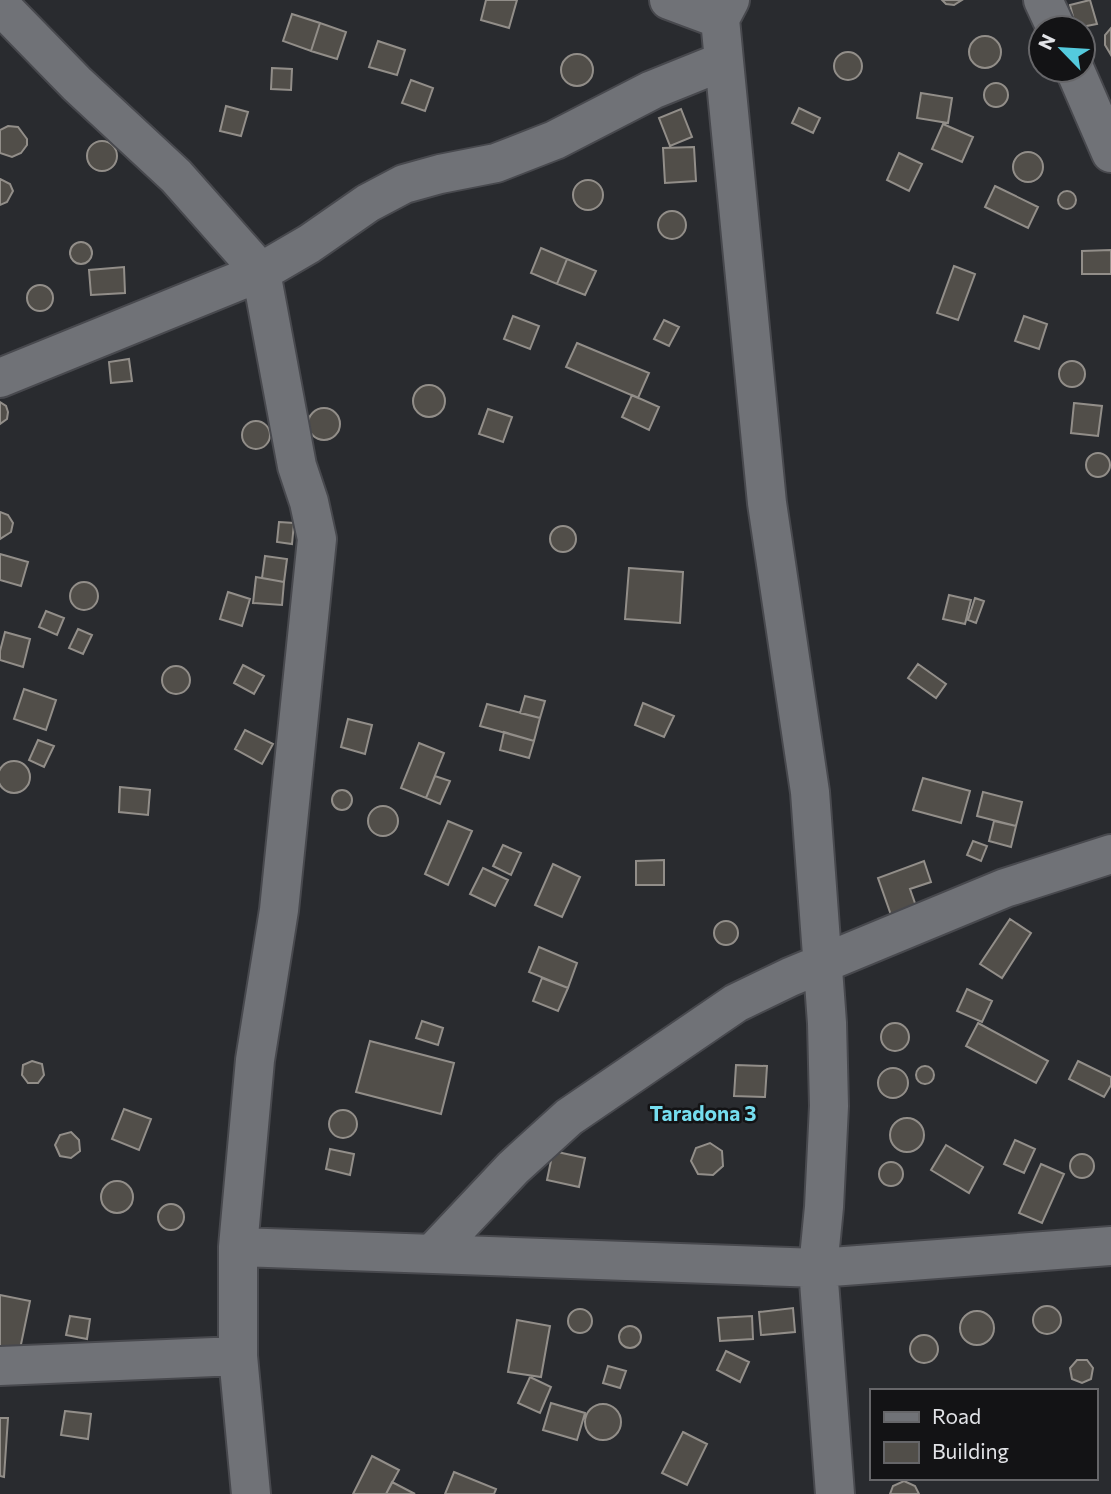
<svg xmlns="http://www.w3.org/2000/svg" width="1111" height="1494" font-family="Commissioner,sans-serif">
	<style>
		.building { fill: #514e49; stroke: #928e89; stroke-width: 2 }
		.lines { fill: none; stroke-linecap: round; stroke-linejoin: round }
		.minor-casing { stroke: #48494e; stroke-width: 42 }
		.minor { stroke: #707277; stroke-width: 38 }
		.labels { text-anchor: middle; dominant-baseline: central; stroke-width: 5; stroke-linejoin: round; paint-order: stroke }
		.neighbourhood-label { font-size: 21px; font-weight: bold; fill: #75ddef; stroke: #131315 }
	</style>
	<rect width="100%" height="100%" fill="#292b2f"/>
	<path class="building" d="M486,0H517L509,28L481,20Z
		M942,0H962L954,5L946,4Z
		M1090,0L1097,24L1076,28L1070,5Z
		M292,14L320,23L311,51L283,41Z
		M320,23L346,32L337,59L311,51Z
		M1111,28V55L1105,45V35Z
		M969 52a16 16 0 1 1 32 0a16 16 0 1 1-32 0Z
		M378,41L405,50L397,75L369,67Z
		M834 66a14 14 0 1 1 28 0a14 14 0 1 1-28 0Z
		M561 70a16 16 0 1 1 32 0a16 16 0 1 1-32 0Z
		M272,68L292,69L291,90L271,89Z
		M411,80L433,88L425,111L402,103Z
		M984 95a12 12 0 1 1 24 0a12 12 0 1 1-24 0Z
		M921,93L952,98L948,123L917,118Z
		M226,106L248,112L241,136L220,131Z
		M799,108L820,118L813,133L792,123Z
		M681,109L692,137L670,146L659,118Z
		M943,124L973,137L962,162L932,149Z
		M8,126L18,127L27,139V145L21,153L12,157L0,153V130Z
		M87 156a15 15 0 1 1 30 0a15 15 0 1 1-30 0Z
		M694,147L696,181L665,183L663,148Z
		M1013 167a15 15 0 1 1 30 0a15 15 0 1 1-30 0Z
		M899,153L922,164L909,191L887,180Z
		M0,179L10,184L13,191L7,202L0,205Z
		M573 195a15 15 0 1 1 30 0a15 15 0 1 1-30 0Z
		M995,186L1038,207L1028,228L985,207Z
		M1058 200a9 9 0 1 1 18 0a9 9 0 1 1-18 0Z
		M658 225a14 14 0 1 1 28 0a14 14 0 1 1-28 0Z
		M70 253a11 11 0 1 1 22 0a11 11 0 1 1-22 0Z
		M541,248L567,259L557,284L531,273Z
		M1111,250V274H1082V251Z
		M567,259L596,271L585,295L557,284Z
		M954,266L975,274L958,320L937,313Z
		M124,267L125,293L91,295L89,270Z
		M27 298a13 13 0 1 1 26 0a13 13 0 1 1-26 0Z
		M513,316L539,326L530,349L504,339Z
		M1024,316L1047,324L1039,349L1015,341Z
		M664,320L679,327L669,346L654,339Z
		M577,343L649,373L638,398L566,367Z
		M129,359L132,381L111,383L109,362Z
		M1059 374a13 13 0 1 1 26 0a13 13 0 1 1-26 0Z
		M413 401a16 16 0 1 1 32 0a16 16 0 1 1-32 0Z
		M632,395L659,407L649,430L622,417Z
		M0,402L6,406L8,412L7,419L0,424Z
		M1074,403L1102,406L1098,436L1071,433Z
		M308 424a16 16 0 1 1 32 0a16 16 0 1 1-32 0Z
		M488,409L512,417L503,442L479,434Z
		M242 435a14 14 0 1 1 28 0a14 14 0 1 1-28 0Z
		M1086 465a12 12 0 1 1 24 0a12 12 0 1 1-24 0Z
		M0,512L8,515L13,523L11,532L0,539Z
		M279,522L294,523L292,544L277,542Z
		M550 539a13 13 0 1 1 26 0a13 13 0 1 1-26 0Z
		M0,554L28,562L21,586L0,580Z
		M265,556L287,559L284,582L262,578Z
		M629,568L683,572L680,623L625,619Z
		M256,577L284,582L282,605L253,603Z
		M70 596a14 14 0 1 1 28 0a14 14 0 1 1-28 0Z
		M228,592L250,599L242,626L220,619Z
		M949,595L971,600L965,624L943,619Z
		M975,598L984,601L976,623L968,620Z
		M46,611L64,618L57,635L39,627Z
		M78,629L92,635L83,654L69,648Z
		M5,632L30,639L23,667L0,660V651Z
		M918,664L946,684L936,698L908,678Z
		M243,665L264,676L254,694L234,683Z
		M162 680a14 14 0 1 1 28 0a14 14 0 1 1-28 0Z
		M24,689L56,700L46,730L14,719Z
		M525,696L545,701L540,718L520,713Z
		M643,703L674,716L664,737L635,725Z
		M487,704L540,718L534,741L480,726Z
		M348,719L372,725L365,754L341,747Z
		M245,730L273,744L262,764L235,749Z
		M504,732L534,741L529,758L500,750Z
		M38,740L54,746L44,767L29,760Z
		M419,743L444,753L426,798L401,788Z
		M-2 777a16 16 0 1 1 32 0a16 16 0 1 1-32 0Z
		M435,776L450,781L440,804L426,798Z
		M923,778L970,791L961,823L913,810Z
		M120,787L150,790L148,815L119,812Z
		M332 800a10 10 0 1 1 20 0a10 10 0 1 1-20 0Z
		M983,792L1022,802L1016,826L977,816Z
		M368 821a15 15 0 1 1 30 0a15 15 0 1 1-30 0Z
		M448,821L472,831L448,885L425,874Z
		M994,821L1016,826L1011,847L989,841Z
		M973,841L987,846L981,861L967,855Z
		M503,845L521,853L511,875L493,866Z
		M664,860V885H636V861Z
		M924,861L931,882L910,889L916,906L891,915L878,878Z
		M553,864L580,877L562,917L535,905Z
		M483,868L508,880L495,906L470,894Z
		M1010,919L1031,933L1002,978L980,964Z
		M714 933a12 12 0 1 1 24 0a12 12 0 1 1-24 0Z
		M539,947L577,963L568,988L529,972Z
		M542,978L568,988L558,1011L533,1001Z
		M967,989L992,1001L982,1022L957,1011Z
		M422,1021L443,1028L438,1045L416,1038Z
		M881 1037a14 14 0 1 1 28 0a14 14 0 1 1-28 0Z
		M978,1023L1048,1061L1036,1083L966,1046Z
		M370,1041L454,1063L441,1114L356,1092Z
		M32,1061L42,1064L44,1075L38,1083H28L22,1075L23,1065Z
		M1078,1061L1111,1077V1085L1104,1097L1069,1079Z
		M736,1065L767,1066L765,1097L734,1096Z
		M916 1075a9 9 0 1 1 18 0a9 9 0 1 1-18 0Z
		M878 1083a15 15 0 1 1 30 0a15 15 0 1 1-30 0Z
		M124,1109L151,1119L139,1150L112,1139Z
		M329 1124a14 14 0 1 1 28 0a14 14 0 1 1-28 0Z
		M890 1135a17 17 0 1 1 34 0a17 17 0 1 1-34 0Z
		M71,1132L79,1140L80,1151L71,1158L60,1156L55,1145L60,1135Z
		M1015,1140L1035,1149L1024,1173L1004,1164Z
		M710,1143L722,1151L723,1166L713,1175L698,1174L691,1161L696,1148Z
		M946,1145L983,1167L969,1193L931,1170Z
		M330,1149L354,1154L350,1175L326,1169Z
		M553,1151L585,1158L579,1187L547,1180Z
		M1070 1166a12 12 0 1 1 24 0a12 12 0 1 1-24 0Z
		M879 1174a12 12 0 1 1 24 0a12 12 0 1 1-24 0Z
		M1041,1164L1064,1174L1042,1223L1019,1213Z
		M101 1197a16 16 0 1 1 32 0a16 16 0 1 1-32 0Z
		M158 1217a13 13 0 1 1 26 0a13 13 0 1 1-26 0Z
		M0,1295L30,1301L19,1354L0,1350Z
		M1033 1320a14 14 0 1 1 28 0a14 14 0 1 1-28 0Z
		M793,1308L795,1332L761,1335L759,1312Z
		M568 1321a12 12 0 1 1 24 0a12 12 0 1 1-24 0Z
		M960 1328a17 17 0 1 1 34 0a17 17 0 1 1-34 0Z
		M70,1316L90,1319L87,1339L66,1335Z
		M752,1316L753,1339L720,1341L718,1318Z
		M517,1320L550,1326L541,1377L508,1372Z
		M619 1337a11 11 0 1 1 22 0a11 11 0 1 1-22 0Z
		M910 1349a14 14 0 1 1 28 0a14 14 0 1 1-28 0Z
		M726,1351L749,1362L740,1382L717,1370Z
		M1077,1360H1087L1093,1368L1091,1379L1082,1383L1072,1379L1070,1368Z
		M608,1366L626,1371L620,1388L603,1383Z
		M530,1377L551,1387L540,1413L518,1403Z
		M551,1403L585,1413L577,1440L543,1430Z
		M585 1422a18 18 0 1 1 36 0a18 18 0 1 1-36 0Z
		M65,1411L91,1414L88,1439L61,1435Z
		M0,1418H8L4,1477L0,1476Z
		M683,1432L707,1444L687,1485L662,1473Z
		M372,1456L399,1470L386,1494H353Z
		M454,1472L496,1489L494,1494H445Z
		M904,1481L915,1486L919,1494H890L893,1486Z
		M392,1482L415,1494H386Z"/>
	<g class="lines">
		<g class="minor-casing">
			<path id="minor" d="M669,0L720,19
				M730,0L720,19L724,61L767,503L810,792L827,1023L829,1106L824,1207L818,1268L835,1494
				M1043,0L1056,28
				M0,5L77,84L176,176L261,272L297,466L309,502L317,539L279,910L255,1060L238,1247V1356L251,1494
				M1075,70L1111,153
				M0,378L261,272L309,244L368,203L404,184L440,174L496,163L555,140L652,90L724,61
				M238,1247L818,1268L1111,1246
				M432,1254L513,1168L569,1117L736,1003L790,977L1005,888L1111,854
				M0,1366L238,1356"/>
		</g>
		<use href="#minor" class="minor"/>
	</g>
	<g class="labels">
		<g class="neighbourhood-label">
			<text x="703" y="1112">Taradona 3</text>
		</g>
	</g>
	<rect x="870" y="1389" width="228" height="91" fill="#131315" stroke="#666669" stroke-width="2"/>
	<rect x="884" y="1412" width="35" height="10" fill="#707277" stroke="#666669" stroke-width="2"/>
	<text x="932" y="1424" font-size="21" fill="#e2e3e7">Road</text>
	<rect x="884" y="1442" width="35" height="21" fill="#514e49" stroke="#666669" stroke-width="2"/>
	<text x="932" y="1459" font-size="21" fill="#e2e3e7">Building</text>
	<g transform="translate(1062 49) rotate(295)"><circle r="33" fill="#131315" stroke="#666669" stroke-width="2"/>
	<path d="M0-5L12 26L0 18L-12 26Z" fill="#54cadd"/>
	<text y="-10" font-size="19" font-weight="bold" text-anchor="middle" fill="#e2e3e7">N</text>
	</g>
</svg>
